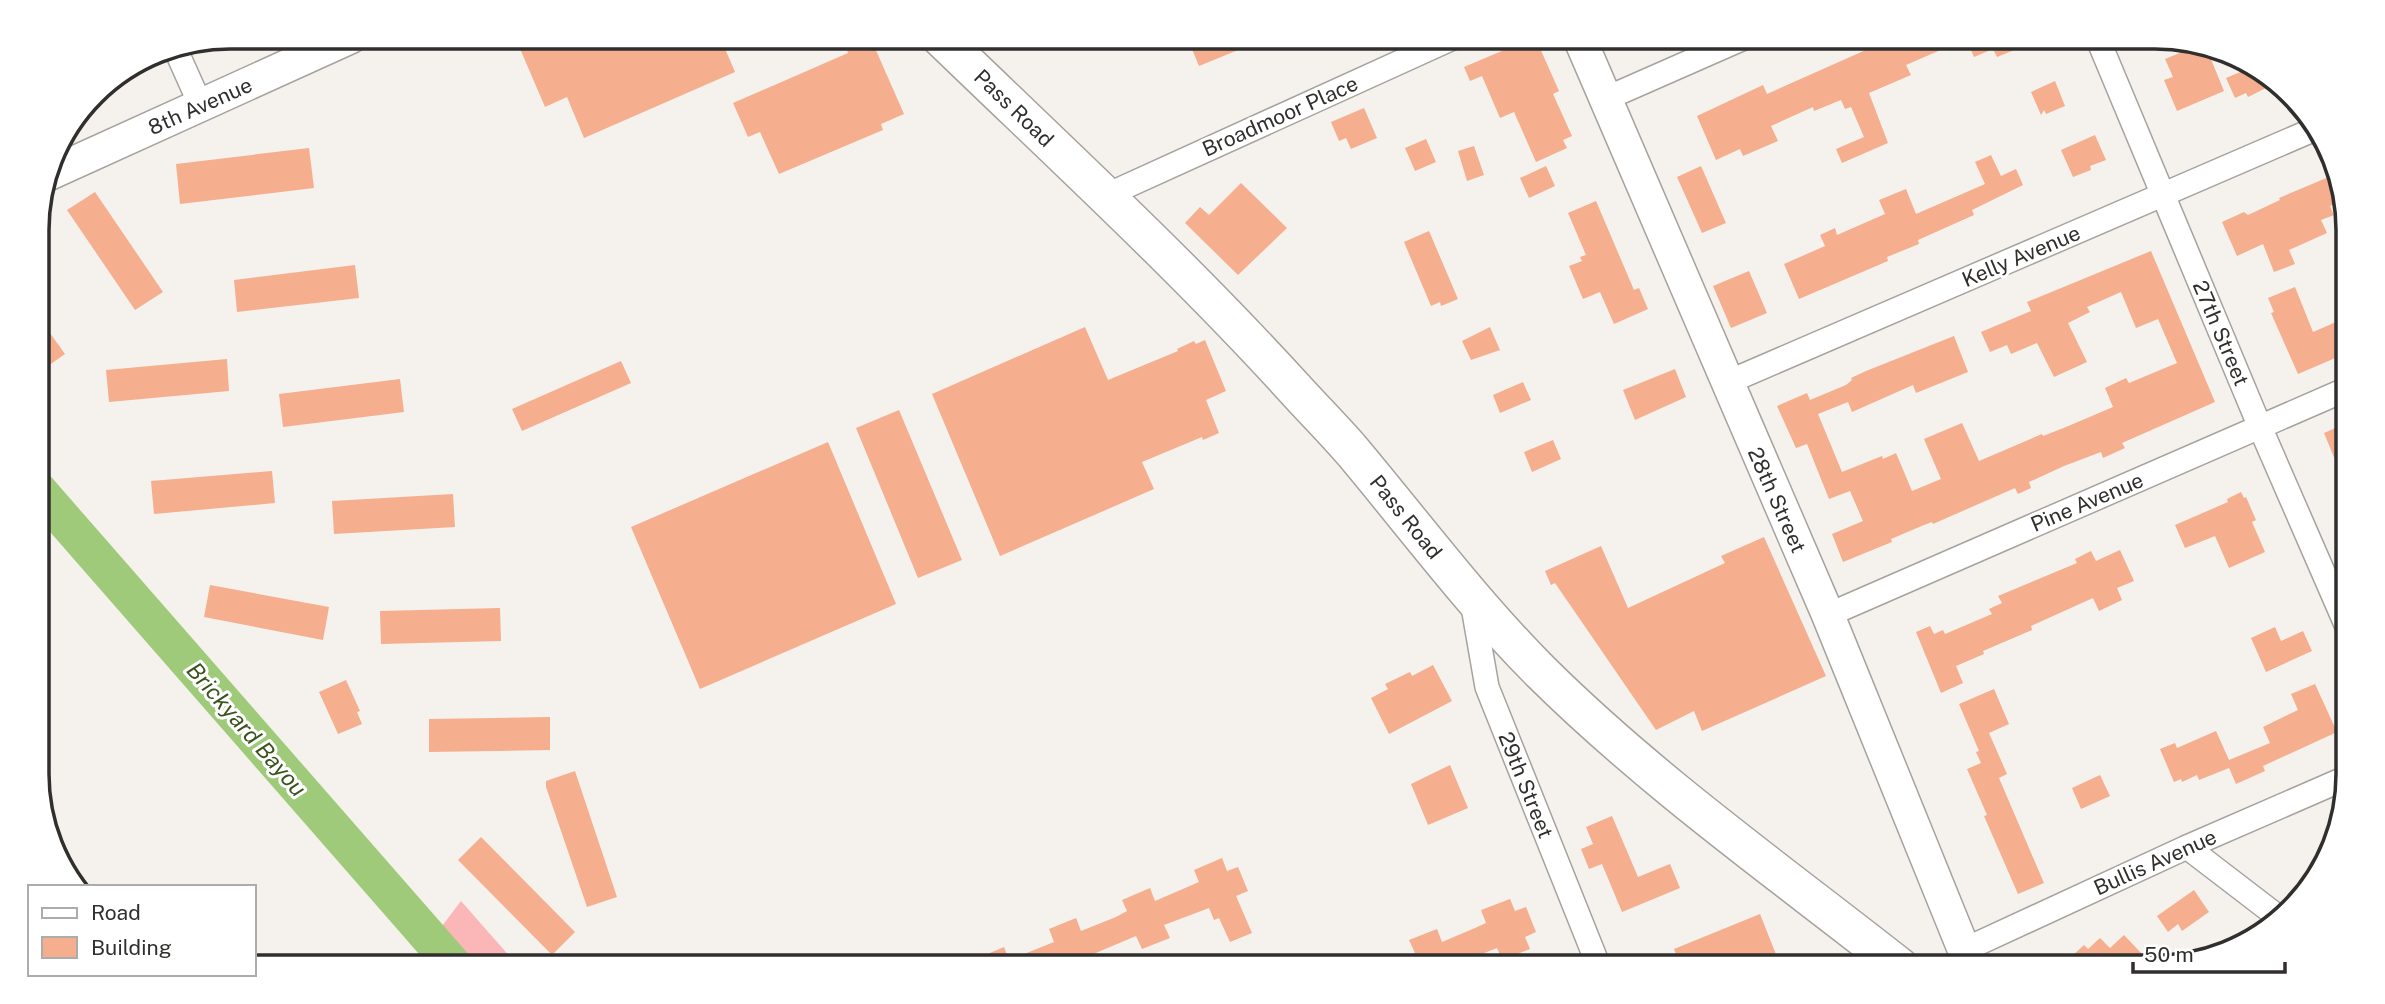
<svg xmlns="http://www.w3.org/2000/svg" width="2385" height="1004" font-family="'Public Sans',sans-serif">
	<style>
		.green { fill: #fbb6b8 }
		.lines { fill: none; stroke-linecap: round; stroke-linejoin: round }
		.river { stroke: #9fca79; stroke-width: 37 }
		.building { fill: #f5ae8e }
		.street-casing { stroke: #a6a29e; stroke-width: 26 }
		.secondary-casing { stroke: #a6a29e; stroke-width: 35 }
		.primary-casing { stroke: #a6a29e; stroke-width: 40 }
		.street { stroke: #fff; stroke-width: 23 }
		.secondary { stroke: #fff; stroke-width: 32 }
		.primary { stroke: #fff; stroke-width: 37 }
		.labels { text-anchor: middle; dominant-baseline: central; stroke-width: 6; stroke-linejoin: round; paint-order: stroke }
		.street-label { font-size: 21px; fill: #302f2d; stroke: #fff }
		.water-label { font-size: 23px; font-style: italic; fill: #38531b; stroke: #fff }
		.rim { fill: none; stroke: #302f2d; stroke-width: 3.5 }
	</style>
	<rect width="100%" height="100%" fill="#f5f1ec"/>
	<path class="green" d="M461,901L519,967H411Z"/>
	<g class="lines">
		<path class="river" d="M38,490L455,967"/>
	</g>
	<path class="building" d="M515,37H720L735,72L584,138L567,97L545,107Z
		M1187,37H1270L1199,66Z
		M1535,37L1559,91L1553,94L1572,136L1563,140L1567,148L1536,162L1514,112L1500,118L1482,76L1470,81L1464,67Z
		M1895,37H2046L1997,57L1993,49L1974,57L1966,39L1906,65L1911,75L1869,93L1888,143L1842,163L1836,149L1864,137L1851,107L1845,109L1841,100L1814,111L1813,107L1771,126L1778,141L1743,156L1740,149L1716,160L1697,116L1763,85L1767,94Z
		M871,39L904,114L881,124L883,130L779,174L760,132L748,137L733,103L848,53L847,49Z
		M2178,41L2206,47L2224,91L2177,111L2164,80L2173,77L2165,59L2182,52Z
		M2250,68L2272,85L2248,97L2246,93L2235,98L2226,78Z
		M2055,81L2065,106L2046,114L2044,110L2041,115L2031,92Z
		M1364,108L1377,138L1351,149L1346,138L1339,141L1331,122Z
		M2095,135L2106,160L2090,166L2091,170L2073,177L2061,150Z
		M1426,139L1436,162L1415,171L1405,148Z
		M1474,146L1484,175L1467,181L1458,151Z
		M309,148L314,188L180,204L176,164Z
		M1991,155L2001,176L2016,169L2023,185L1972,210L1974,215L1918,240L1919,244L1887,257L1888,261L1799,299L1784,264L1825,246L1820,235L1835,228L1837,235L1885,214L1879,200L1906,189L1916,214L1985,184L1975,162Z
		M1546,166L1555,186L1529,198L1520,178Z
		M1701,166L1726,223L1702,233L1677,177Z
		M2331,176L2342,201L2330,206L2334,215L2321,220L2327,233L2289,250L2295,264L2274,272L2263,244L2237,256L2222,222L2244,212L2248,215L2280,200L2279,198Z
		M1241,183L1287,228L1238,275L1185,223L1200,207L1209,215Z
		M95,192L163,292L135,310L67,210Z
		M1596,201L1634,290L1639,288L1648,309L1614,324L1600,292L1583,299L1569,266L1582,261L1580,257L1586,255L1568,213Z
		M1429,231L1458,299L1441,306L1440,302L1431,306L1404,242Z
		M2151,251L2215,402L2122,443L2125,448L2103,458L2101,452L2064,466L2029,482L2031,488L2018,494L2015,488L1933,524L1932,522L1924,525L1891,539L1892,542L1843,562L1832,534L1863,521L1850,491L1829,499L1807,444L1796,448L1777,406L1807,393L1810,400L1846,385L1852,380L1851,378L1866,371L1954,336L1968,372L1916,393L1913,385L1852,412L1848,402L1818,414L1842,472L1882,456L1883,459L1896,453L1912,491L1941,479L1924,439L1962,423L1979,461L2042,434L2043,436L2066,427L2113,407L2105,388L2126,378L2129,383L2177,363L2158,319L2136,328L2121,292L2087,307L2090,312L2068,323L2087,362L2054,377L2037,343L2011,354L2007,345L1990,352L1981,332L2031,311L2027,302Z
		M355,265L359,298L237,312L234,280Z
		M1749,271L1767,313L1731,328L1713,286Z
		M2295,287L2313,332L2343,319L2347,329V353L2298,374L2271,313L2274,312L2268,298Z
		M37,315L65,354L38,373Z
		M1085,327L1108,380L1178,351L1177,349L1194,341L1196,344L1205,340L1226,391L1206,400L1219,433L1203,440L1202,437L1142,462L1154,489L1000,556L932,394Z
		M1490,327L1500,350L1471,360L1462,341Z
		M227,359L229,391L109,402L106,370Z
		M621,361L631,383L522,431L512,409Z
		M1675,369L1686,397L1635,420L1623,390Z
		M400,379L404,412L283,427L279,394Z
		M1523,382L1531,400L1500,413L1493,395Z
		M899,410L962,560L918,578L856,428Z
		M2347,423V489L2324,433Z
		M1553,440L1561,459L1532,472L1524,452Z
		M828,442L896,604L700,689L631,527Z
		M272,471L275,503L154,514L151,481Z
		M2241,492L2244,498L2246,497L2256,520L2252,522L2265,552L2229,568L2215,536L2185,548L2175,525L2228,502L2227,499Z
		M453,494L455,527L334,534L332,501Z
		M1764,537L1826,676L1702,731L1694,711L1656,730L1555,583L1551,585L1545,571L1601,546L1628,608L1725,563L1721,556Z
		M2120,550L2134,581L2117,588L2122,600L2099,611L2093,598L2031,626L2032,630L1983,651L1984,654L1956,666L1963,683L1941,693L1916,632L1930,626L1934,634L1943,630L1945,634L1992,614L1989,609L2002,603L1998,596L2077,563L2075,559L2091,551L2096,561Z
		M210,585L329,607L323,640L204,617Z
		M500,608L501,641L381,644L380,611Z
		M2275,627L2281,641L2303,631L2312,651L2266,672L2251,638Z
		M1433,665L1452,701L1389,734L1371,698L1388,689L1385,684L1410,672L1412,676Z
		M346,680L360,711L357,712L362,724L338,734L319,692Z
		M2315,684L2337,732L2263,766L2265,771L2236,784L2229,768L2199,780L2197,775L2182,782L2181,779L2174,782L2160,749L2175,743L2177,748L2216,731L2229,760L2270,743L2263,727L2298,710L2291,694Z
		M1994,689L2009,724L1989,733L2007,774L1999,778L2044,883L2018,894L1984,816L1987,815L1967,769L1981,763L1976,752L1979,751L1959,704Z
		M550,717V750L429,752V719Z
		M1450,765L1468,808L1428,825L1411,784Z
		M575,771L617,897L587,907L546,787V781Z
		M2100,775L2110,796L2081,809L2072,788Z
		M1612,816L1638,877L1670,864L1680,888L1622,912L1602,864L1589,869L1581,849L1593,844L1586,827Z
		M481,837L575,932L552,955L458,860Z
		M1222,858L1227,871L1238,867L1248,891L1236,896L1252,933L1230,942L1219,918L1214,920L1209,908L1164,925L1170,938L1142,949L1136,936L1091,955L1096,967H957L1004,947L1009,960L1054,942L1049,929L1076,918L1081,931L1116,917L1127,911L1122,900L1150,888L1155,901L1199,882L1194,870Z
		M2194,890L2209,912L2182,931L2178,924L2168,932L2157,916Z
		M1510,899L1515,911L1526,907L1536,932L1525,937L1530,949L1502,960L1497,948L1449,967H1381V965L1415,953L1409,940L1437,929L1442,942L1475,928L1486,923L1481,910Z
		M1760,914L1781,967H1681L1674,949Z
		M2124,935L2143,955L2131,967H2068L2075,961L2071,957L2084,945L2088,949L2100,938L2110,948Z"/>
	<g class="lines">
		<g class="street-casing">
			<path id="street" d="M2097,37L2260,427L2348,629
				M175,48L201,106
				M1605,99L1746,37
				M1105,196L1455,37
				M1726,383L2315,129
				M1472,601L1487,687L1599,967
				M1828,615L2347,389
				M2187,847L2277,916
				M1964,950L2187,847L2348,777"/>
		</g>
		<g class="secondary-casing">
			<path id="secondary" d="M1579,37L1828,615L1964,950L1968,967
				M49,174L351,37"/>
		</g>
		<g class="primary-casing">
			<path id="primary" d="M940,37C1059,152 1182,265 1294,388C1313,409 1334,430 1353,452C1415,526 1473,604 1541,672C1651,781 1778,871 1900,967"/>
		</g>
		<use href="#street" class="street"/>
		<use href="#secondary" class="secondary"/>
		<use href="#primary" class="primary"/>
	</g>
	<g class="labels">
		<g class="street-label">
			<text transform="translate(200 106) rotate(-24)">8th Avenue</text>
			<text transform="translate(1014 108) rotate(44)">Pass Road</text>
			<text transform="translate(1280 116) rotate(-24)">Broadmoor Place</text>
			<text transform="translate(2021 256) rotate(-23)">Kelly Avenue</text>
			<text transform="translate(2221 333) rotate(67)">27th Street</text>
			<text transform="translate(1777 500) rotate(66)">28th Street</text>
			<text transform="translate(2087 502) rotate(-23)">Pine Avenue</text>
			<text transform="translate(1406 517) rotate(51)">Pass Road</text>
			<text transform="translate(1526 785) rotate(68)">29th Street</text>
			<text transform="translate(2155 862) rotate(-24)">Bullis Avenue</text>
		</g>
		<g class="water-label">
			<text transform="translate(247 729) rotate(49)">Brickyard Bayou</text>
		</g>
	</g>
	<path d="M0 0H2385V1004H0ZM230 49H2155A181 181 0 0 1 2336 230V774A181 181 0 0 1 2155 955H230A181 181 0 0 1 49 774V230A181 181 0 0 1 230 49Z" fill="#fff" fill-rule="evenodd"/>
	<path class="rim" d="M230 49H2155A181 181 0 0 1 2336 230V774A181 181 0 0 1 2155 955H230A181 181 0 0 1 49 774V230A181 181 0 0 1 230 49Z"/>
	<rect x="28" y="885" width="228" height="91" fill="#ffffff" stroke="#acacab" stroke-width="2"/>
	<rect x="42" y="908" width="35" height="10" fill="#ffffff" stroke="#acacab" stroke-width="2"/>
	<text x="91" y="920" font-size="21" fill="#302f2d">Road</text>
	<rect x="42" y="937" width="35" height="21" fill="#f5ae8e" stroke="#acacab" stroke-width="2"/>
	<text x="91" y="955" font-size="21" fill="#302f2d">Building</text>
	<path d="M2133 962v10h152v-10" fill="none" stroke="#302f2d" stroke-width="3.5"/>
	<text x="2144" y="962" font-size="21" fill="#302f2d" stroke="#ffffff" stroke-width="5" paint-order="stroke">50 m</text>
</svg>
